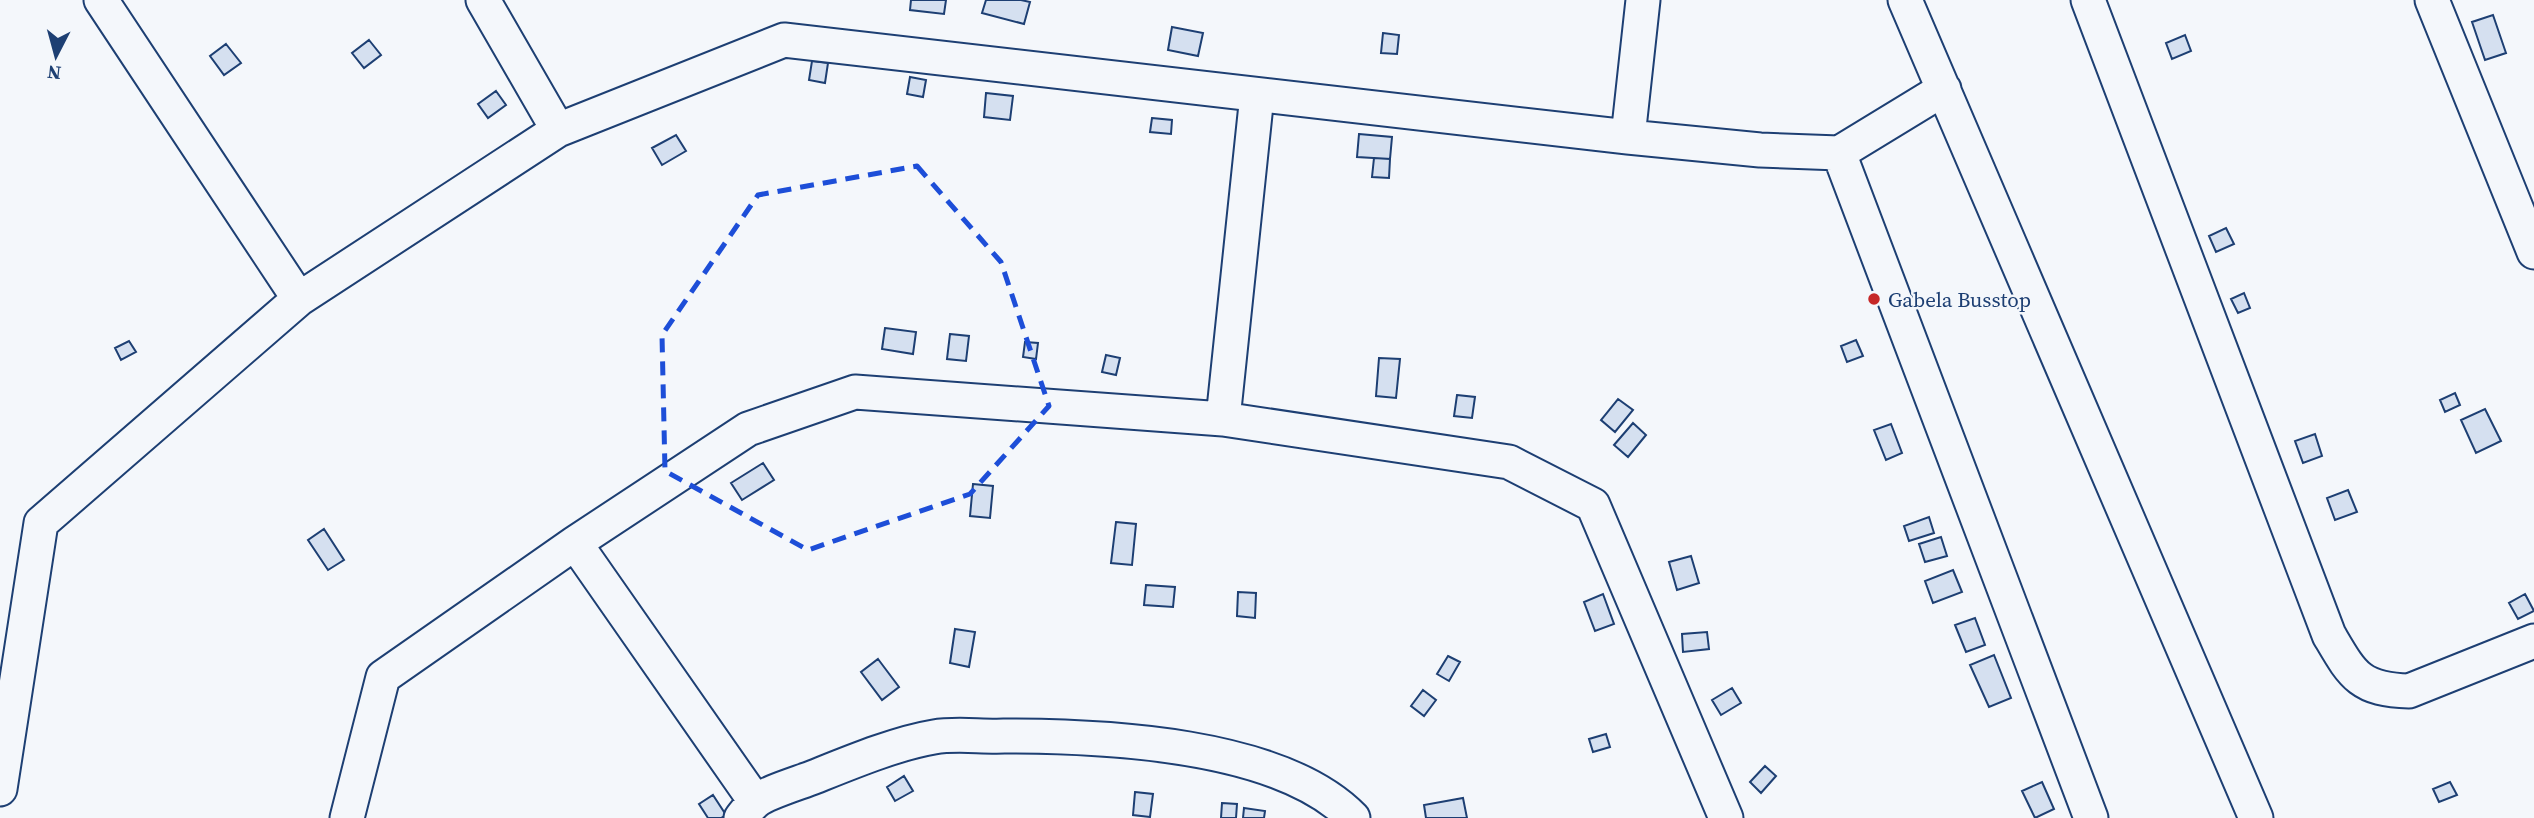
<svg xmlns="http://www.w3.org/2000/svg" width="2534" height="818" font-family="'Source Serif 4',serif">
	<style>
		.building { fill: #d5e0f0; stroke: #1d3f73; stroke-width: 2 }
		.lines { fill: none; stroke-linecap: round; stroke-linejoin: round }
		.minor-casing { stroke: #1d3f73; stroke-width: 37 }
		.minor { stroke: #f4f7fb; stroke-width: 33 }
		.marked { fill: none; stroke: #1d4ed8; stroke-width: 5; stroke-dasharray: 14 9; stroke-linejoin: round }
		.poi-dot { fill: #c62828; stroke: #f4f7fb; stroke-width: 2.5 }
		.labels { text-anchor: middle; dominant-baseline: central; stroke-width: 5; stroke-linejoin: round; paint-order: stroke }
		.poi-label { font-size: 21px; fill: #1d3f73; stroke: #f4f7fb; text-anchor: start }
	</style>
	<rect width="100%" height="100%" fill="#f4f7fb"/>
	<path class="building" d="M911,0H946L944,14L910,10Z
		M986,0H1021L1030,2L1024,24L982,13Z
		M2493,15L2506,53L2485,60L2472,22Z
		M1172,27L1203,33L1198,56L1168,50Z
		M1383,33L1399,35L1397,54L1381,53Z
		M2185,35L2191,51L2172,59L2166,43Z
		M369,40L381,55L364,68L352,53Z
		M226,44L241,63L224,75L210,56Z
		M812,61L828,63L825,83L809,80Z
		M910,77L926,80L923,97L907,94Z
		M496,91L506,105L488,118L478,104Z
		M986,93L1013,96L1010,120L984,117Z
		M1152,118L1172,120L1171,134L1150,132Z
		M1359,134L1392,137L1390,159L1357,157Z
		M676,135L686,151L662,165L652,148Z
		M1374,158L1390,159L1389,178L1372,177Z
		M2226,228L2234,244L2216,252L2209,236Z
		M2244,293L2250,308L2238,313L2231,299Z
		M885,328L916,332L913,354L882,349Z
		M950,334L969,336L966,361L947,359Z
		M1856,340L1863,356L1847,362L1841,346Z
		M129,341L136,352L121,360L115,348Z
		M1025,342L1038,343L1036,359L1023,357Z
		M1106,355L1120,358L1116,375L1102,372Z
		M1379,358L1400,359L1396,398L1376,396Z
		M2455,393L2460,405L2445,412L2440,400Z
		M1457,395L1475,397L1472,418L1454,416Z
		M1618,399L1633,410L1615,432L1601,420Z
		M2485,409L2501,441L2476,453L2461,420Z
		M1633,423L1646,435L1628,457L1614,445Z
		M1891,424L1902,453L1886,460L1874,430Z
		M2315,434L2322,456L2303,463L2295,441Z
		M763,463L774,480L742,500L731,483Z
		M973,484L993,486L990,518L970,516Z
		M2348,490L2357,512L2335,520L2327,498Z
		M1929,517L1934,533L1909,541L1904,526Z
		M1116,522L1136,524L1132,565L1111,563Z
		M324,529L344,560L328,570L308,540Z
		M1941,537L1947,556L1925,562L1919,544Z
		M1691,556L1699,583L1677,590L1669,562Z
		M1953,570L1962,592L1933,603L1925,581Z
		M1146,585L1175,587L1173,607L1144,605Z
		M1238,592L1256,593L1255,618L1237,616Z
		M1603,594L1614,624L1595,631L1584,602Z
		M2525,594L2534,611L2518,619L2509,603Z
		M1975,618L1985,645L1966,652L1955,625Z
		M955,629L975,632L969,667L950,663Z
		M1707,632L1709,649L1683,652L1682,634Z
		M1994,655L2011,698L1989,707L1970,665Z
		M1448,656L1460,662L1449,681L1437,674Z
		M878,659L899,687L882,700L861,672Z
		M1732,688L1741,703L1721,715L1712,700Z
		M1423,690L1436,700L1424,716L1411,706Z
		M1606,734L1610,747L1593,752L1589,739Z
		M1765,766L1776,776L1761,793L1750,782Z
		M904,776L913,791L895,801L887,787Z
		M2042,782L2054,809L2035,818L2022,791Z
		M2450,782L2457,795L2439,802L2433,789Z
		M1135,792L1153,794L1150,817L1133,815Z
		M713,795L726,815L721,818H708L699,804Z
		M1463,798L1467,818H1426L1424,805Z
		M1222,803L1237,804L1236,818H1221Z
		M1244,808L1265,811L1264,818H1243Z"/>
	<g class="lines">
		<g class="minor-casing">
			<path id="minor" d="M101,0L299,299
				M483,0L558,130
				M1905,0L2256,818
				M2088,0L2329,635C2352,674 2359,690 2409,691L2534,641
				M2432,0L2534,252
				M1628,137L1643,0
				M1839,153L2091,818
				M1223,419L1257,95
				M575,543L755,801
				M0,789L41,523L299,299L558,130L784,40L1628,137L1760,150L1839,153L1944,89
				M347,818L383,677L575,543L748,429L855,392L1223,419L1509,462L1593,505L1726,818
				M741,818C745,813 750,806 755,802C765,793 799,783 814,777C849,763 897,743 934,737C956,733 981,737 1004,736C1103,736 1280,743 1353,818"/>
		</g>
		<use href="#minor" class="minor"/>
	</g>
	<path class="marked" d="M917,166L1001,262L1049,406L970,494L808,550L665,471L662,335L758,195Z"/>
	<circle class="poi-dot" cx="1874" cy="299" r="7"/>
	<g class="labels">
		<g class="poi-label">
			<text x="1888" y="299">Gabela Busstop</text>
		</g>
	</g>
	<g transform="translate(56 56) rotate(186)" stroke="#f4f7fb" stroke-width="5" paint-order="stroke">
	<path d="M0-5L12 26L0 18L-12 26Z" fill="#1d3f73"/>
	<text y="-10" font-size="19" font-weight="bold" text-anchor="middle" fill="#1d3f73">N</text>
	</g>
</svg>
